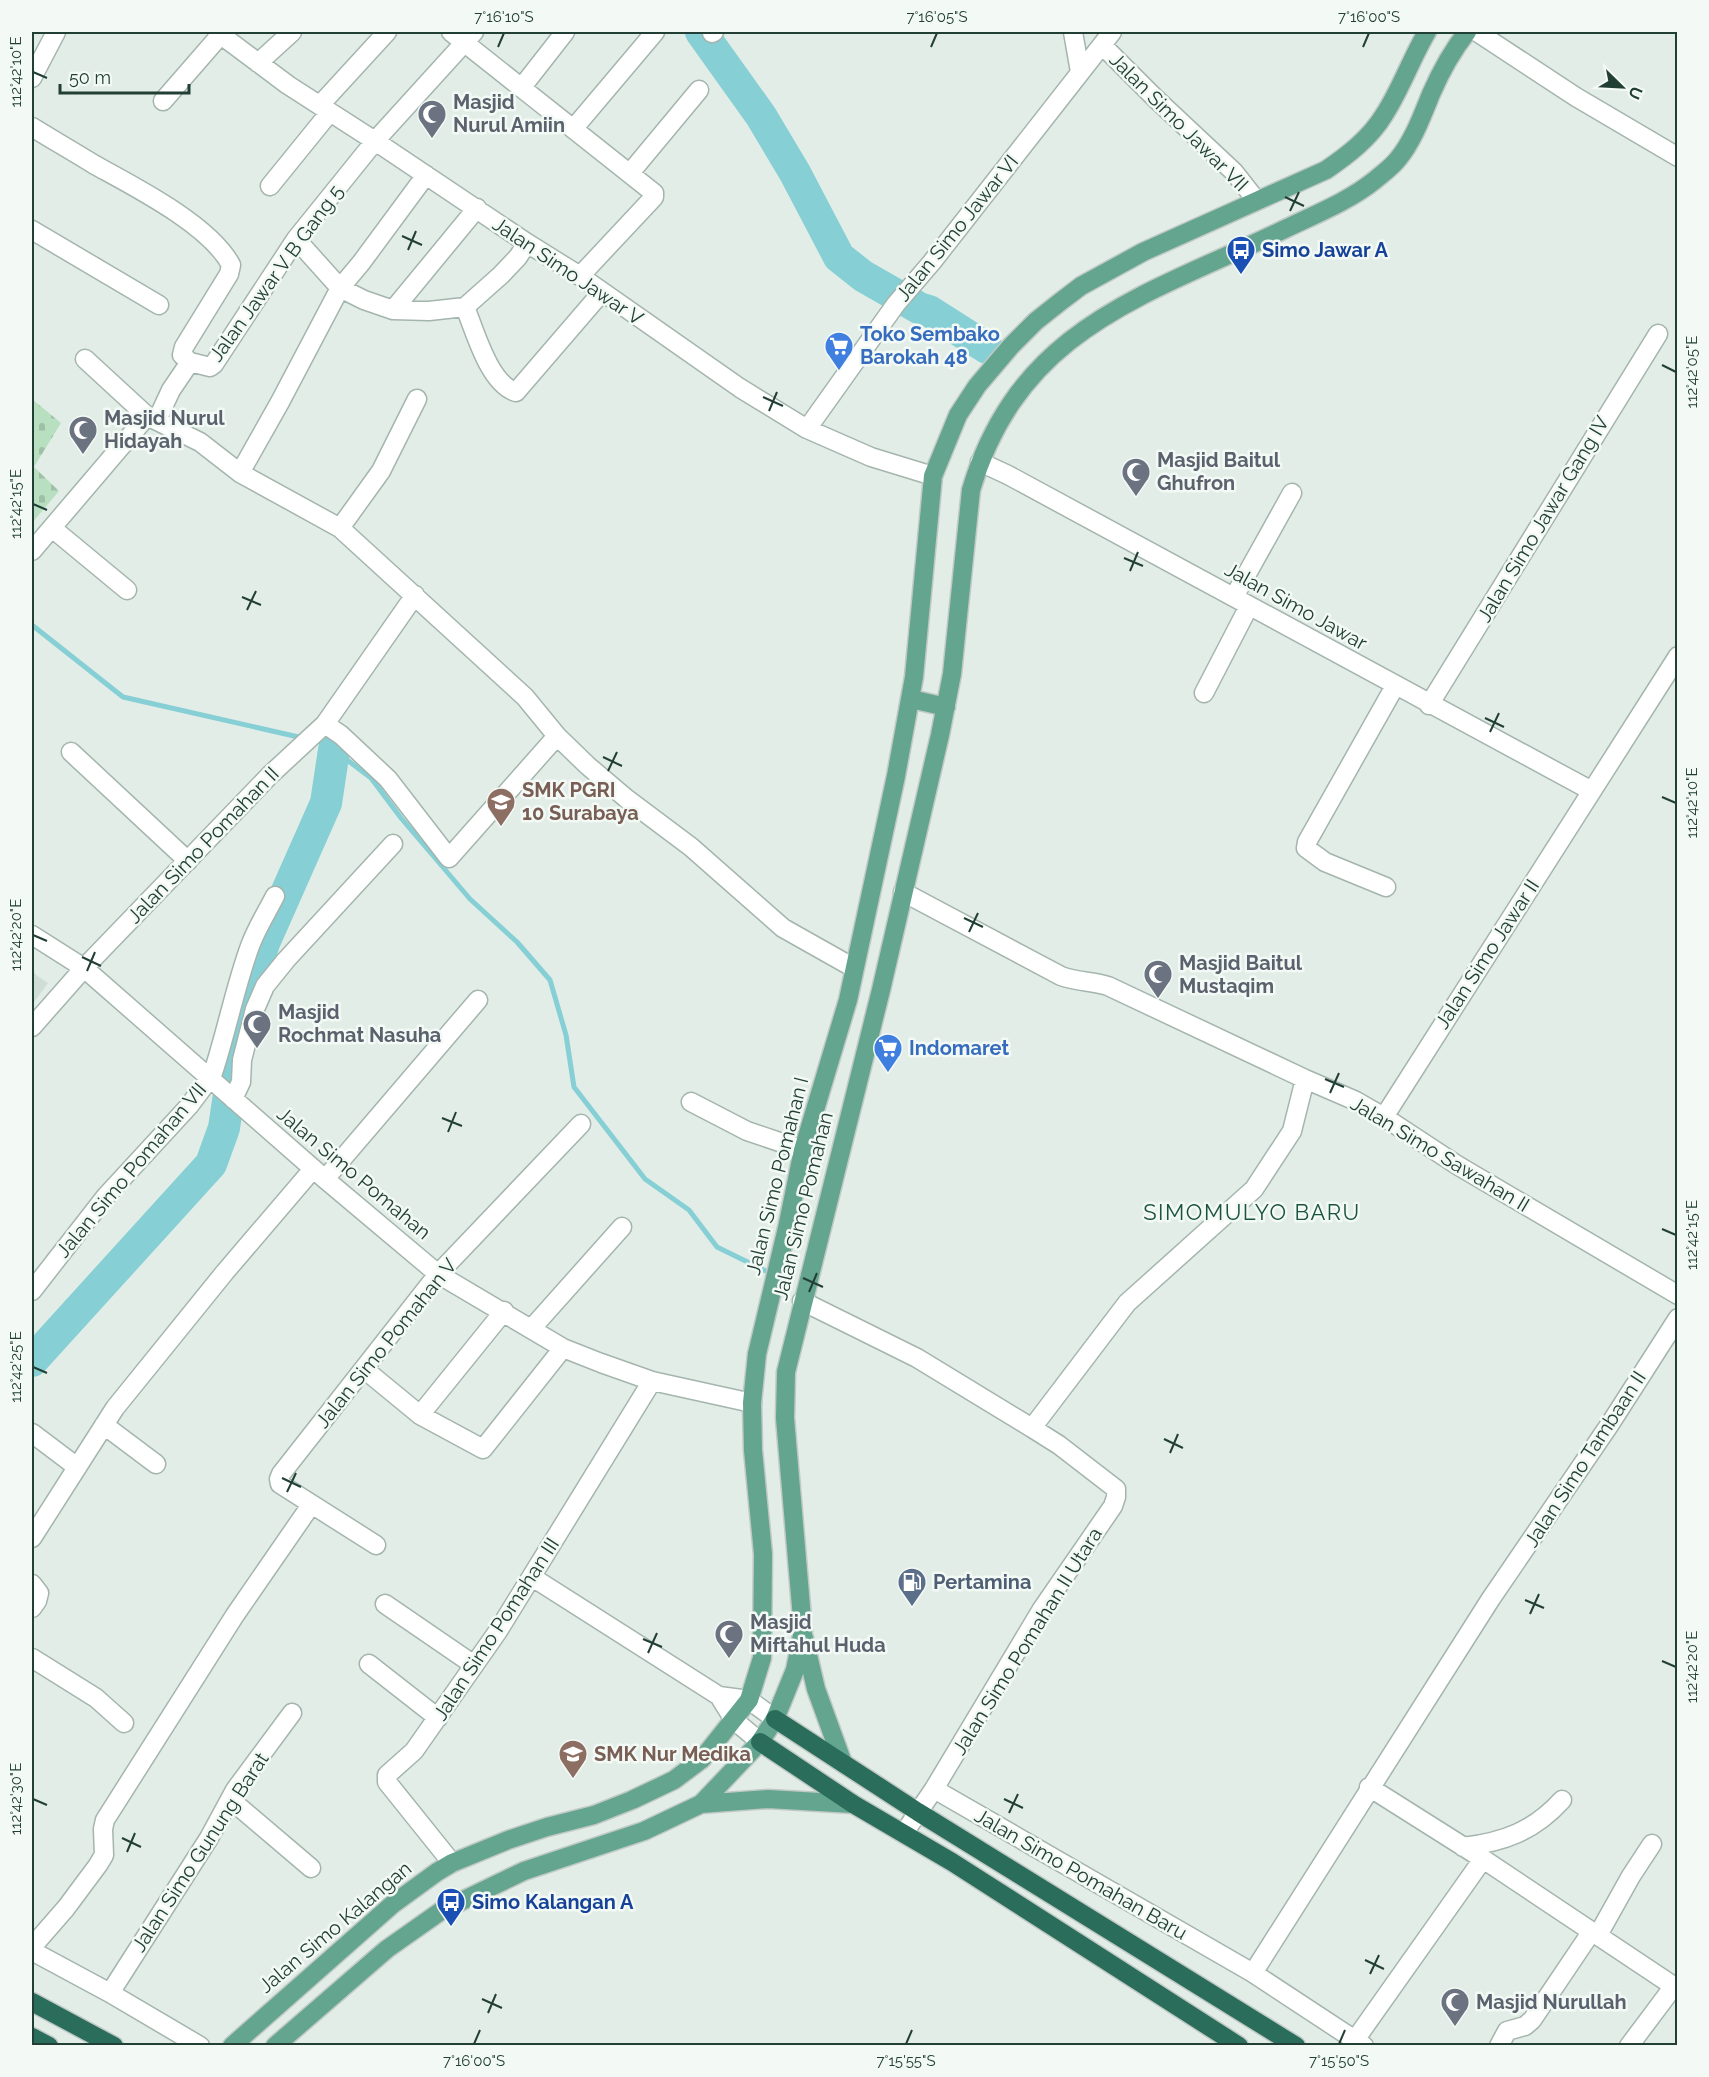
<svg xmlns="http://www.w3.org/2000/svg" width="1709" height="2077" font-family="Raleway,sans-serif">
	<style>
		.built { fill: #d0ddd6 }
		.cemetery { fill: url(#cemetery-stones) }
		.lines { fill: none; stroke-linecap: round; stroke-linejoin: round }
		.stream { stroke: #86cfd5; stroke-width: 5 }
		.river { stroke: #86cfd5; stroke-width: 32 }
		.minor-casing { stroke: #a4b5ae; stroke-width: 21 }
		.major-casing { stroke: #c1c9c6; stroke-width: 21 }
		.highway-casing { stroke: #c1c9c6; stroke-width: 21 }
		.minor { stroke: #fff; stroke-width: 18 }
		.major { stroke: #63a58f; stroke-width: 18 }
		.highway { stroke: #2a6d5a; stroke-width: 18 }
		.ticks { fill: none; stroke: #213f35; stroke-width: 2 }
		.labels { text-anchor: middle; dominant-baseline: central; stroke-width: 5; stroke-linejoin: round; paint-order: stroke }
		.worship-label { font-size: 20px; font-weight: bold; fill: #5b616d; stroke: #f3f9f5; text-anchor: start }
		.street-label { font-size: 20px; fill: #213f35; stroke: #f3f9f5 }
		.transit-label { font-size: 20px; font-weight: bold; fill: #164399; stroke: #f3f9f5; text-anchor: start }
		.shop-label { font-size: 20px; font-weight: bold; fill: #366cbe; stroke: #f3f9f5; text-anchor: start }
		.education-label { font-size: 20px; font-weight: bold; fill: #785e54; stroke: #f3f9f5; text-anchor: start }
		.service-label { font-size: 20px; font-weight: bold; fill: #4e5e75; stroke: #f3f9f5; text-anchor: start }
		.quarter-label { font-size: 22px; letter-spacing: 1.5px; fill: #1b5341; stroke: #f3f9f5 }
		.neatline { fill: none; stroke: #213f35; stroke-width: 2 }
		.ticks-label { font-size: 15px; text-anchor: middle; fill: #213f35 }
	</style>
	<defs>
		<pattern id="cemetery-stones" width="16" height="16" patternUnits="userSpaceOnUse" patternTransform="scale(1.5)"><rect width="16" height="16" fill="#b9dfc1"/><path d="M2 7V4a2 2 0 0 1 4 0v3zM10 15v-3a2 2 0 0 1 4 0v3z" fill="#9fc0a6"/></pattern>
	</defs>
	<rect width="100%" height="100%" fill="#e2ede7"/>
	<path class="built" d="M32,969L36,975L48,983L32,1005Z"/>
	<path class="cemetery" d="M32,399L61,423L34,467L59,491L32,523Z"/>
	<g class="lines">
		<path class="stream" d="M32,625L123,697L303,738
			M312,740L321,742L334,750L371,778L401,818L470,899L517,942L550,980L566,1035L574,1087L645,1179L689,1210L717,1247L772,1274"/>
		<path class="river" d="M701,32L761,116L795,173L839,257L863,276L919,308L929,311L987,348
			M32,1361L211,1164L224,1128L240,1020L264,943L326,803L334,750"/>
		<g class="minor-casing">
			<path id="minor" d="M217,32L288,85L375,141L527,243L580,276L740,388L807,429L871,457L933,476
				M451,32L654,193V197L580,276
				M1073,32L1080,72
				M1477,32L1576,97L1678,157
				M712,33L714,32
				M1102,45L1156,99L1234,172L1256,200
				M258,63L292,32
				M32,78L56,32
				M522,87L565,32
				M163,101L223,32
				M320,105L387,32
				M32,127C53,140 74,152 95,165C135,187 210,225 231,265L229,274L184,347L182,355L190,362
				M574,128L655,32
				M630,173L699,90
				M270,186L330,112
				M32,230L159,305
				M296,239L340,288L364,300L393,310L429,311L465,307L501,275L518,257L527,243
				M465,307C475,331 489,384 516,392L602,292
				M393,310L477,208
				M85,359L147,416
				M157,420L171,390L190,362L210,367L214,364L296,239L375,141L474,32
				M807,429L896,304L932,262L1112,32
				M980,462L1008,475L1590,790
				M240,473L280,402L340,288L361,263L426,175
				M52,528L127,590
				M340,528L381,471L417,399
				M32,551L147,416L200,442L240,473L340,528L525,697L557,736L588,766L627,799L691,847L783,928L854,968
				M1234,597L1292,493
				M1204,693L1249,606
				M1429,705L1658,334
				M325,724L341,735L388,779L449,858L557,736
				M71,752L188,861
				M1386,887L1325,862L1306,848L1307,842L1395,686
				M903,892L1061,976C1077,982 1092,981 1108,986L1305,1079L1356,1101L1384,1117L1457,1165L1678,1295
				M32,935L84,968L325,1179L438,1274L563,1348L601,1363L652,1381L752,1403
				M32,1027L84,968L270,775L325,724L415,595
				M211,1079C226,1035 234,990 250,946C256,929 267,912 275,896
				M233,1099L241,1082L242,1060L255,1009L265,986L286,960L393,844
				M691,1102L747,1131L803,1150
				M1384,1117L1678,656
				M325,1179L478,1000
				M32,1291L106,1196L189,1106L210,1078
				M802,1301L917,1358L1032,1428L1127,1303L1254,1189L1292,1131L1305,1079
				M504,1311L420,1415L483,1449L563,1348
				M532,1328L622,1227
				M364,1369L420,1415
				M104,1425L156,1464
				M32,1433L77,1467
				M32,1538L115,1408L225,1272L313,1169
				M376,1545L280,1484L279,1479L281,1474L438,1274L581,1124
				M532,1577L719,1696L749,1700L775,1719
				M32,1584L39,1593L37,1601L32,1608
				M385,1604L474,1665
				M32,1658L96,1698L124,1723
				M369,1664L438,1718
				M719,1696L734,1720L760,1742
				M1369,1787L1483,1859L1678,1989
				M934,1789L1042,1609L1113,1506L1116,1497V1489L1059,1445L1032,1428
				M231,1800L311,1868
				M904,1833L934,1789L1253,1973L1364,2046
				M1463,1847C1504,1842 1534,1831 1562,1800
				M452,1863L387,1782V1775L414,1751L498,1631L652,1381
				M1598,1935L1631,1876L1652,1844
				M32,1947L66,1908L98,1865L104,1855L103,1829L105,1820L235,1615L311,1505
				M32,1951L110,1993L200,2046
				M1253,1973L1490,1600L1610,1424L1678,1318
				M110,1993L209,1838L235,1790L292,1713
				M1355,2040L1483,1859
				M1499,2046L1507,2031L1525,2026L1532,2020L1592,1931
				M1629,2046L1674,1986"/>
		</g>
		<g class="major-casing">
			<path id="major" d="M911,699L946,707
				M804,1638L816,1689L843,1763
				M701,1804L768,1799L853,1804
				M232,2046L393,1904L437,1872L452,1863L508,1840L547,1827L594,1815L632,1800L674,1780L702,1759L749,1700L762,1658L763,1554L753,1450L752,1403L757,1354L787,1228L803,1150L848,1000L896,776L914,677L933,476L958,415L977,386L1011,346L1036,321L1060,302L1081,286L1143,252L1326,170C1348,155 1370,138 1384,115C1401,89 1411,59 1427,32
				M275,2046L387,1949L441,1911L524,1871L644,1831L701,1804L760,1742L775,1719L795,1670L803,1630L785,1418L786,1372L881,990L940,735L952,674L971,490C1020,325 1149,295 1287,228C1316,214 1349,201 1375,180C1382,174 1392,167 1398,159C1413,141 1422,116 1431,94C1441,71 1452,51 1467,32"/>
		</g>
		<g class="highway-casing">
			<path id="highway" d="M775,1719L918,1812L1296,2046
				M760,1742L853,1804L952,1862L1239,2046
				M32,2002L114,2046
				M32,2037L49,2046"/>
		</g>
		<use href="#minor" class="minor"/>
		<use href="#major" class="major"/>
		<use href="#highway" class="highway"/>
	</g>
	<path class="ticks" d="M498,47L504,33M931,47L937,33M1363,47L1369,33M33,72L47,78M1285,197L1304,206M1290,211L1299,192M402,236L422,245M408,250L416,231M1662,365L1676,372M763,397L783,406M769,411L777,392M33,504L47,510M1124,558L1143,566M1130,571L1138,552M242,597L261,605M247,610L256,591M1485,718L1504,727M1490,732L1499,713M603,757L622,766M608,771L617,752M1662,797L1676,803M964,918L983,927M969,932L978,913M33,935L47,941M82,957L101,966M87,971L95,952M1325,1079L1344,1087M1330,1093L1339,1073M442,1118L462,1126M448,1132L456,1112M1662,1229L1676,1235M803,1278L823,1287M809,1292L817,1273M33,1367L47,1373M1164,1439L1183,1448M1170,1453L1178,1434M282,1478L301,1487M287,1492L296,1473M1525,1600L1544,1608M1530,1614L1539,1594M643,1639L662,1647M648,1653L657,1633M1662,1661L1676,1667M33,1799L47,1805M1004,1799L1023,1808M1009,1813L1018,1794M122,1838L141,1847M127,1852L135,1833M1365,1960L1384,1969M1370,1974L1379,1955M482,1999L502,2008M488,2013L496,1994M474,2044L480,2030M906,2044L912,2030M1339,2044L1345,2030"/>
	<defs>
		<g id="mosque-pin" transform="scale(1.5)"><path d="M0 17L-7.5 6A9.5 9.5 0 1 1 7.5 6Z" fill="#6b7280" stroke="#f3f9f5"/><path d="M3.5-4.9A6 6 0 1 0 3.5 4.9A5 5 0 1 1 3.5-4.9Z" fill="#fff"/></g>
		<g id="bus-pin" transform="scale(1.5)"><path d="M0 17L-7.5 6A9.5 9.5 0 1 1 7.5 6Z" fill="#1a4fb4" stroke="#f3f9f5"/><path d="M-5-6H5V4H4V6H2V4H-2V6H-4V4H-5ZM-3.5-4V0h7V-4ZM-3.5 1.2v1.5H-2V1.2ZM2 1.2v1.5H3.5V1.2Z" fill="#fff"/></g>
		<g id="supermarket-pin" transform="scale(1.5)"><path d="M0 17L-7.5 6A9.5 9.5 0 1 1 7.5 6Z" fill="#3f7fe0" stroke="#f3f9f5"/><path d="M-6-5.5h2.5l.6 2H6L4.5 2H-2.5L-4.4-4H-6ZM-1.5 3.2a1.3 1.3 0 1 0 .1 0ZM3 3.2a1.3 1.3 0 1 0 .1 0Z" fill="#fff"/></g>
		<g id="school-pin" transform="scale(1.5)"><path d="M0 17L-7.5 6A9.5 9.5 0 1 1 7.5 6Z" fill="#8d6e63" stroke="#f3f9f5"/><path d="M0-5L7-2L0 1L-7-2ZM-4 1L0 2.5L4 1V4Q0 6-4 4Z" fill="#fff"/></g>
		<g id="fuel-pin" transform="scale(1.5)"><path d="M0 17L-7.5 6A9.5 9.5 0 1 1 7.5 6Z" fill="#5c6f8a" stroke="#f3f9f5"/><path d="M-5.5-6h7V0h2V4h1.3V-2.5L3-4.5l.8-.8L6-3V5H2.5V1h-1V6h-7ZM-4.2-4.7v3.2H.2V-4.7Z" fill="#fff"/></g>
	</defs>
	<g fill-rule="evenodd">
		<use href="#mosque-pin" x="432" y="114"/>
		<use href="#bus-pin" x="1241" y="250"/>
		<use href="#supermarket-pin" x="839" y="346"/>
		<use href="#mosque-pin" x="83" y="430"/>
		<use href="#mosque-pin" x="1136" y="472"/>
		<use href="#school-pin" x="501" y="802"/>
		<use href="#mosque-pin" x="1158" y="974"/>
		<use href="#mosque-pin" x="257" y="1024"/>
		<use href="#supermarket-pin" x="888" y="1048"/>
		<use href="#fuel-pin" x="912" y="1582"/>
		<use href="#mosque-pin" x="729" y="1634"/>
		<use href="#school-pin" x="573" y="1754"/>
		<use href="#bus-pin" x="451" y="1902"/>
		<use href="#mosque-pin" x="1455" y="2002"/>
	</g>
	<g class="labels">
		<g class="worship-label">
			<text x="453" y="102">Masjid<tspan x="453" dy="23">Nurul Amiin</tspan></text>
			<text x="104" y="418">Masjid Nurul<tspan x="104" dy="23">Hidayah</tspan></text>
			<text x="1157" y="460">Masjid Baitul<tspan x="1157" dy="23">Ghufron</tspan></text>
			<text x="1179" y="963">Masjid Baitul<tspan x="1179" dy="23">Mustaqim</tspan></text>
			<text x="278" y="1012">Masjid<tspan x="278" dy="23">Rochmat Nasuha</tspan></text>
			<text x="750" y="1622">Masjid<tspan x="750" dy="23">Miftahul Huda</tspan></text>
			<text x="1476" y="2002">Masjid Nurullah</text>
		</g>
		<g class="street-label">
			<text transform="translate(1179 122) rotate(45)">Jalan Simo Jawar VII</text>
			<text transform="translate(957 228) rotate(-51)">Jalan Simo Jawar VI</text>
			<text transform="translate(568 271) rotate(34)">Jalan Simo Jawar V</text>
			<text transform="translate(276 273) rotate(-54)">Jalan Jawar V B Gang 5</text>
			<text transform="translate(1543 519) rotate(-59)">Jalan Simo Jawar Gang IV</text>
			<text transform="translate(1296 606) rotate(29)">Jalan Simo Jawar</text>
			<text transform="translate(203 845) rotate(-46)">Jalan Simo Pomahan II</text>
			<text transform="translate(1487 954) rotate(-57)">Jalan Simo Jawar II</text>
			<text transform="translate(1440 1154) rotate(31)">Jalan Simo Sawahan II</text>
			<text transform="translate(131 1170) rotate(-50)">Jalan Simo Pomahan VII</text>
			<text transform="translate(354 1173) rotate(40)">Jalan Simo Pomahan</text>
			<text transform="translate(777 1176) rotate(-76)">Jalan Simo Pomahan I</text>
			<text transform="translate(803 1206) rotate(-76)">Jalan Simo Pomahan</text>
			<text transform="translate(386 1343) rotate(-51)">Jalan Simo Pomahan V</text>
			<text transform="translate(1585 1459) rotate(-57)">Jalan Simo Tambaan II</text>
			<text transform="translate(496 1629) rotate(-57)">Jalan Simo Pomahan III</text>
			<text transform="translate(1027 1641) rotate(-58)">Jalan Simo Pomahan II Utara</text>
			<text transform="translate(200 1852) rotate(-57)">Jalan Simo Gunung Barat</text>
			<text transform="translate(1081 1874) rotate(30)">Jalan Simo Pomahan Baru</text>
			<text transform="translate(335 1927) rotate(-40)">Jalan Simo Kalangan</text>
		</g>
		<g class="transit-label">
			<text x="1262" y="250">Simo Jawar A</text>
			<text x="472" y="1902">Simo Kalangan A</text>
		</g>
		<g class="shop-label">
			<text x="860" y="334">Toko Sembako<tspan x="860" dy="23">Barokah 48</tspan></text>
			<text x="909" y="1048">Indomaret</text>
		</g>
		<g class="education-label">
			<text x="522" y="790">SMK PGRI<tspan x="522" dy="23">10 Surabaya</tspan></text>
			<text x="594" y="1754">SMK Nur Medika</text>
		</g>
		<g class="service-label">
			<text x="933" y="1582">Pertamina</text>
		</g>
		<g class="quarter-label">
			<text x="1252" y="1212">SIMOMULYO BARU</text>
		</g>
	</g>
	<rect width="1709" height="2077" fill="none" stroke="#f3f9f5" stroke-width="66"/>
	<g transform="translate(1622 87) rotate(114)" stroke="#f3f9f5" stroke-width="4.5" paint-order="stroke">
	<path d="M0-4.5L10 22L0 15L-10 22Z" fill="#213f35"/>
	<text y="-9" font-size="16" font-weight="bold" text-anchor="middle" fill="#213f35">U</text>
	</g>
	<path d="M60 84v9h129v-9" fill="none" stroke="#213f35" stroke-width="3"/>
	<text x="69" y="84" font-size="18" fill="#213f35" stroke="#f3f9f5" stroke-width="4.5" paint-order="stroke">50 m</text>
	<rect x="33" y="33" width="1643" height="2011" class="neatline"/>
	<g class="ticks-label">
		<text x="504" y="22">7°16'10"S</text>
		<text x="937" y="22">7°16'05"S</text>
		<text x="1369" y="22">7°16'00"S</text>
		<text transform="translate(16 72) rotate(-90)" y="5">112°42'10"E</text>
		<text transform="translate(1692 372) rotate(-90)" y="5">112°42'05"E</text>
		<text transform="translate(16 504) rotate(-90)" y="5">112°42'15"E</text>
		<text transform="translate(1692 803) rotate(-90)" y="5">112°42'10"E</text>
		<text transform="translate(16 935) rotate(-90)" y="5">112°42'20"E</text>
		<text transform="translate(1692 1235) rotate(-90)" y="5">112°42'15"E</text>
		<text transform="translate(16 1367) rotate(-90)" y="5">112°42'25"E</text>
		<text transform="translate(1692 1667) rotate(-90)" y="5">112°42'20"E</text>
		<text transform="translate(16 1799) rotate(-90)" y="5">112°42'30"E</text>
		<text x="474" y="2066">7°16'00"S</text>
		<text x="906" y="2066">7°15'55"S</text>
		<text x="1339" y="2066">7°15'50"S</text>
	</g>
</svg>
